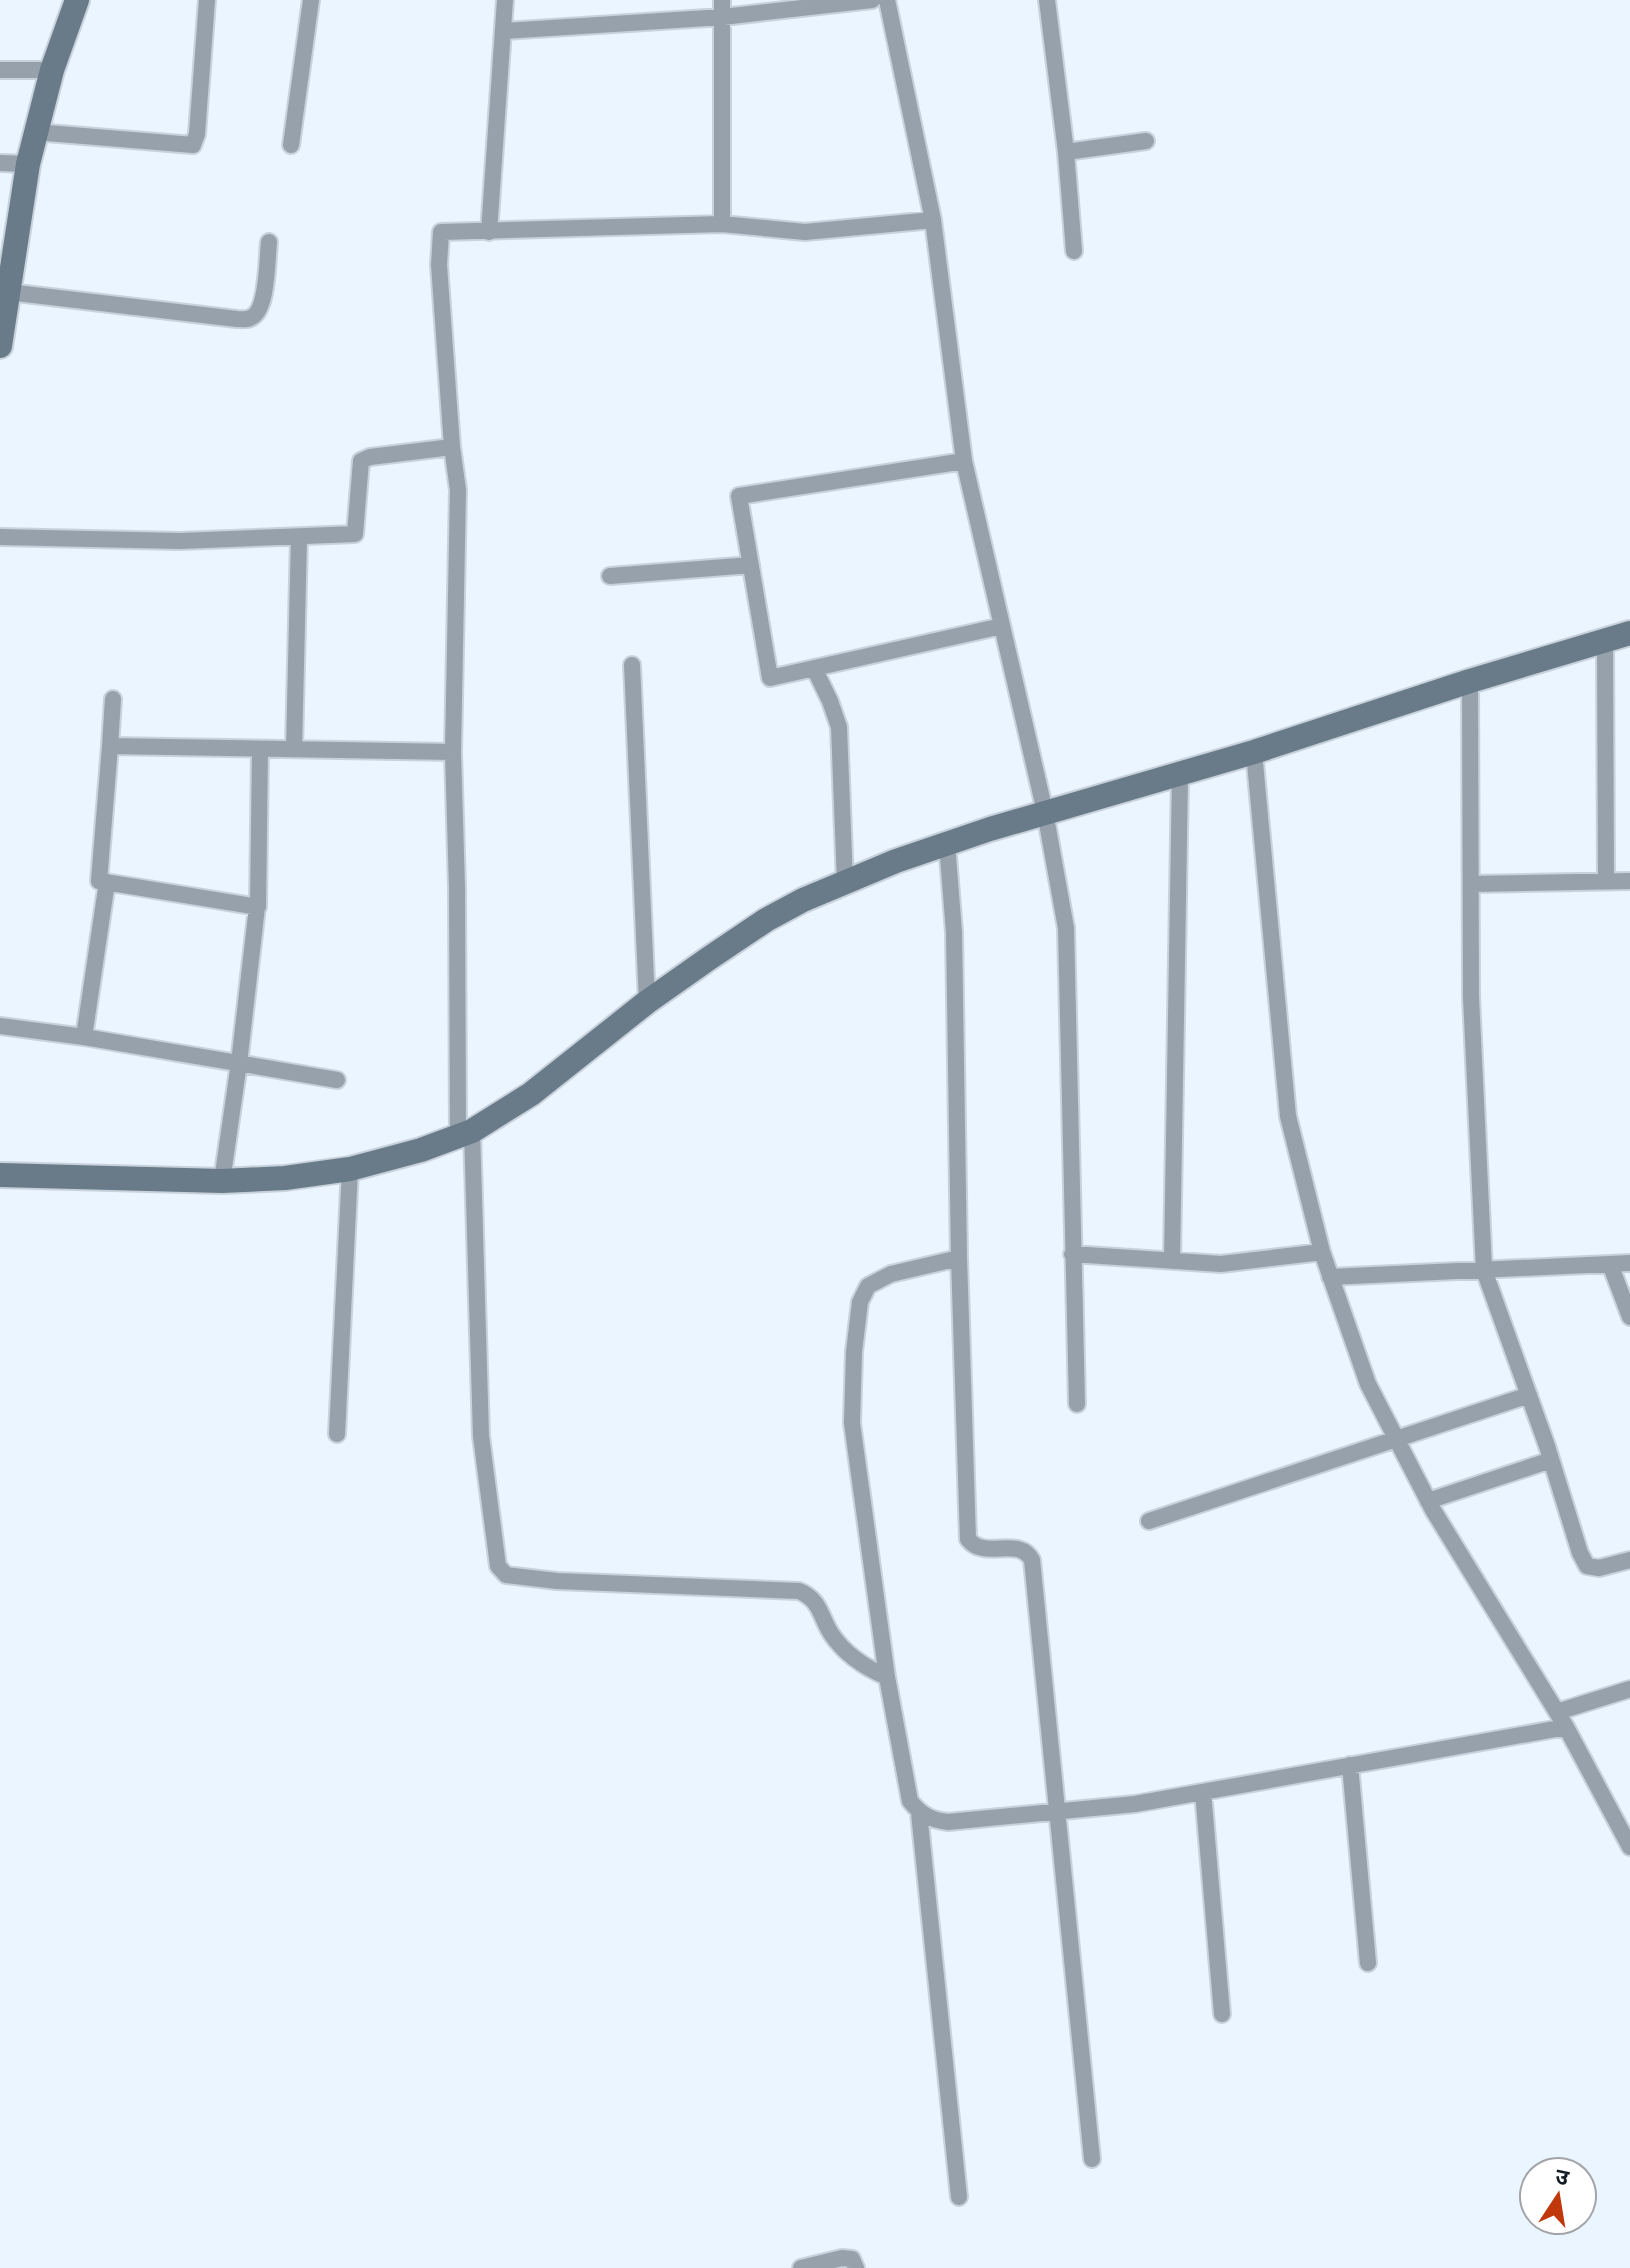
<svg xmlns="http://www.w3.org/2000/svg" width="1630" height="2268" font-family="Quicksand,'Noto Sans Devanagari',sans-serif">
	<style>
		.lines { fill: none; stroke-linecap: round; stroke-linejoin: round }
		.street-casing { stroke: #c8d2dc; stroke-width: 20 }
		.secondary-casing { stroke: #c8d2dc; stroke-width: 28 }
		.street { stroke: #96a1ac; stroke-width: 16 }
		.secondary { stroke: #697a89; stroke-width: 24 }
	</style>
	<rect width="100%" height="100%" fill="#eaf5ff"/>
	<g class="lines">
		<g class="street-casing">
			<path id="street" d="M722,0V224
				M887,0L933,220L964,461L1045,812L1066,928L1077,1404
				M1047,0L1066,152L1146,141
				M503,31L723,17L872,0
				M0,70H52
				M35,132L193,145L197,134L207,0
				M291,145L311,0
				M1066,152L1074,251
				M0,163L28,164
				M489,232L505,0
				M8,292L237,319C241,319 246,320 250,318C268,312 267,259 269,242
				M452,447L458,490L453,752L457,888L458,1137
				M964,461L739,496L770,678L1002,626
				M0,537L180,541L355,534L361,461L370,457L452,447L439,265L441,232L722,224L805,232L933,220
				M610,576L751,565
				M1605,640L1606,881
				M632,665L647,1002
				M814,668L830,701L839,727L845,883
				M1470,681L1471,997L1484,1270L1547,1446L1580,1553L1587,1566L1599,1568L1630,1560
				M113,699L110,746L453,752
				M110,746L99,881L258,907L260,749
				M294,749L299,537
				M1254,752L1288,1116L1322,1252L1368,1384L1433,1510L1566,1727
				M1471,884L1630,881
				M0,1026L84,1037L107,882
				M84,1037L337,1080
				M472,1131L481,1436L498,1566L506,1575L557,1581L799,1591C821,1600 820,1617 832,1635C845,1654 866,1668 887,1677L910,1801C921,1815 931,1820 948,1822L1135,1804L1566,1727L1630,1847
				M222,1181L239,1063L257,907
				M1072,1254L1221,1264L1322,1252
				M959,1258L968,1539C984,1561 1019,1535 1032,1560L1092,2159
				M1172,1261L1180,775
				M1610,1264L1630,1317
				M1330,1277L1630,1263
				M337,1434L350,1169
				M1428,1501L1551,1460
				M1149,1521L1529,1395
				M887,1677L852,1423L854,1352L860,1302L868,1286L891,1274L959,1258L954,932L947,844
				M1557,1712L1630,1689
				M1350,1765L1368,1963
				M1203,1792L1222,2014
				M919,1813L959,2197
				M801,2268L842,2258L852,2259L856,2268"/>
		</g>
		<g class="secondary-casing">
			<path id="secondary" d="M0,346L28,164L52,70L77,0
				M0,1175L222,1181L285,1178L350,1169L421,1150L472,1131L531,1094L647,1002L708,959L766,920L803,900L896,861L990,829L1254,752L1470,681L1630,633"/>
		</g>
		<use href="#street" class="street"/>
		<use href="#secondary" class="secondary"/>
	</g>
	<g transform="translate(1558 2196) rotate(12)"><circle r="38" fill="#ffffff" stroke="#a1a5a8" stroke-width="2"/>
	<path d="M0-6L14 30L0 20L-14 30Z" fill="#c0370b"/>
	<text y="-12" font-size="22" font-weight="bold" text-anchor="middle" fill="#131d26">उ</text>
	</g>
</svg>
